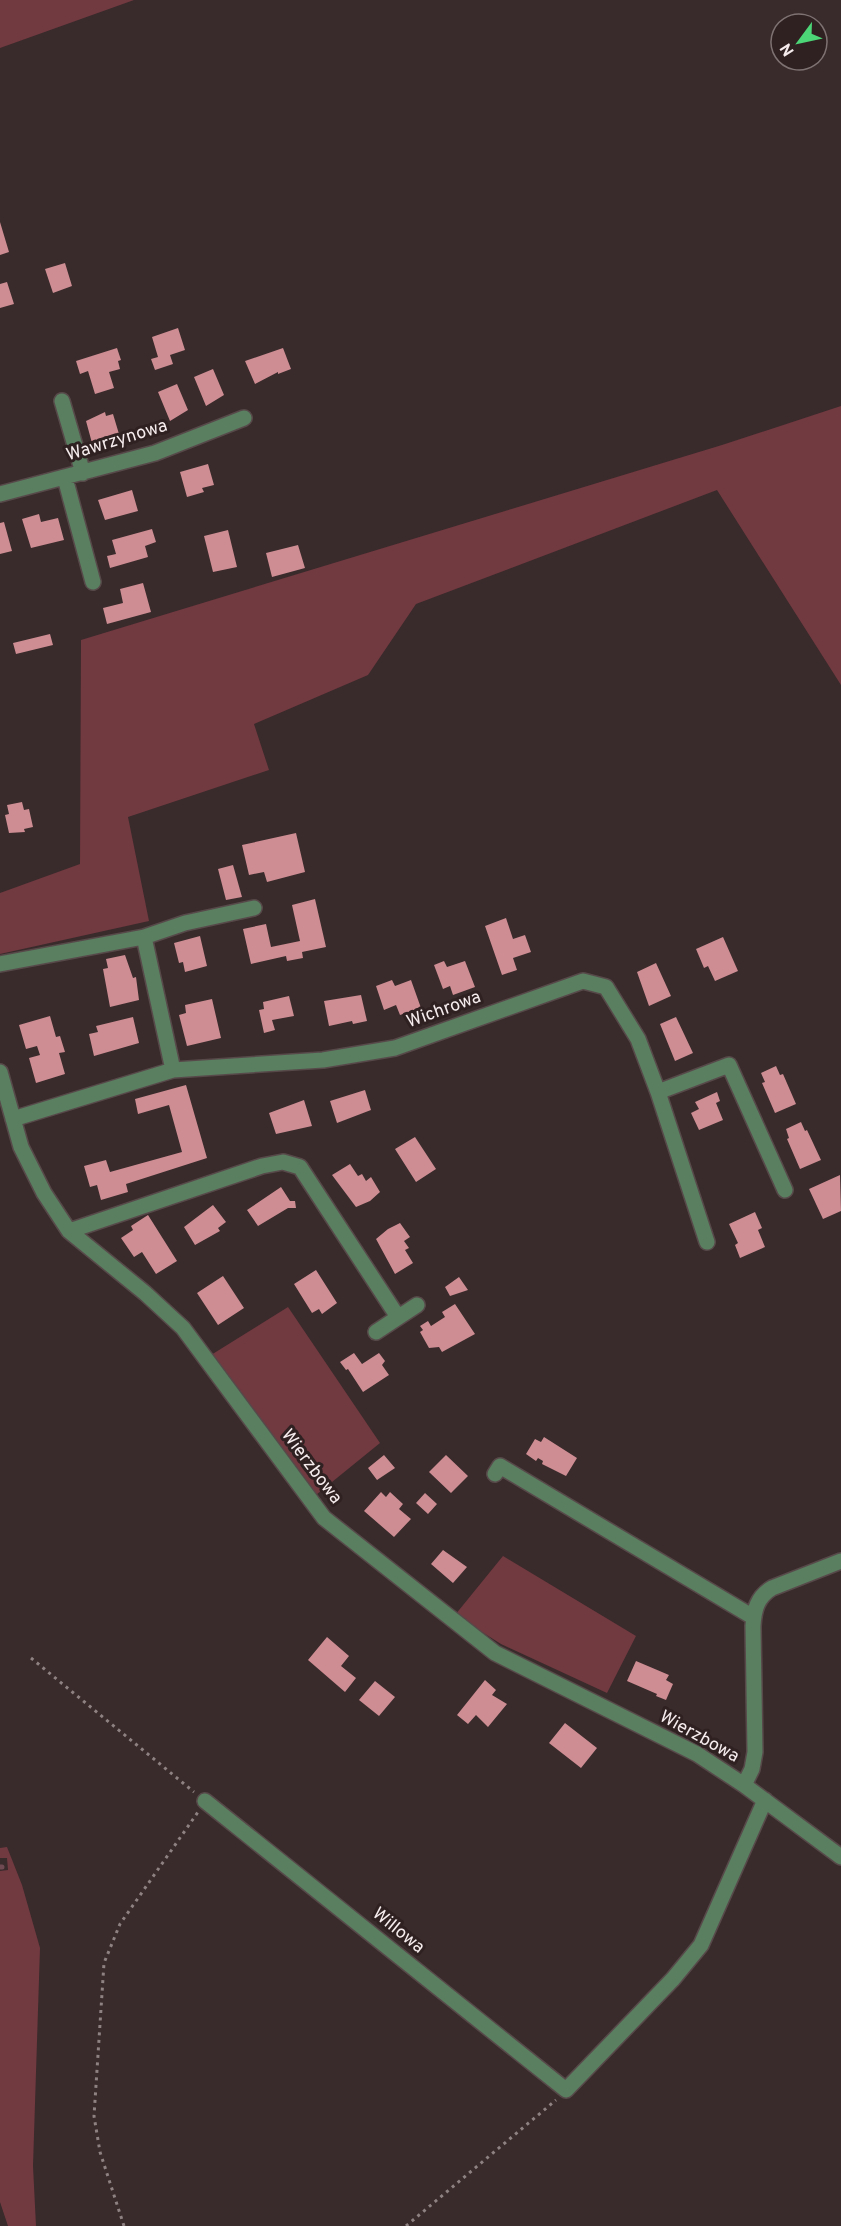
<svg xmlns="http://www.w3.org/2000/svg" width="841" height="2226" font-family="Overpass,sans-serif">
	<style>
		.green { fill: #713940 }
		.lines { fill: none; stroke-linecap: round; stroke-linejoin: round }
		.stream { stroke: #704a52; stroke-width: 5 }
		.building { fill: #cd8d93 }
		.minor-casing { stroke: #57494a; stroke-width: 18 }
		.path { stroke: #8f8283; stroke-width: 3; stroke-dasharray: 3 4.5; stroke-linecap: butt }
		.minor { stroke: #597e60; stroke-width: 15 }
		.labels { text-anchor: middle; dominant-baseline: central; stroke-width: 6; stroke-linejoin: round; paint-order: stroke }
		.street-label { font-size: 18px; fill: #f6eced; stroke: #2f2122 }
	</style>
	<rect width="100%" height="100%" fill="#392a2b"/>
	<path class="green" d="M0,0H134L0,48Z
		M841,406V685L717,490L416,604L368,675L254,724L269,770L128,817L149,921L0,954V893L80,864L81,640L722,445Z
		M288,1307L380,1443L316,1495L211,1355Z
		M503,1556L636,1636L607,1693L501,1644L455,1615Z
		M7,1847L22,1885L40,1948L33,2166L36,2226H8L0,2202V1871L8,1870L7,1858H0V1848Z"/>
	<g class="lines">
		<path class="stream" d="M0,1867H2"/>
	</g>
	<path class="building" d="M0,222L9,252L0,255Z
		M65,263L72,286L53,293L45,269Z
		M7,282L14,304L0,308V284Z
		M178,328L185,350L170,355L173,364L155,370L151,359L158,357L152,337Z
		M117,348L121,360L118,361L120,369L109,372L114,388L95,394L88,371L80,374L76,361Z
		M283,348L291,369L278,374V372L255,384L245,361Z
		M213,369L224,395L206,406L194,377Z
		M177,384L188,410L170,421L158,392Z
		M105,412L106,416L113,414L119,434L92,443L86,421Z
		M208,464L214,485L202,488L204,492L187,497L180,472Z
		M132,490L138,511L105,520L98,500Z
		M39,514L41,522L58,518L64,540L31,548L22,519Z
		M4,522L12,551L0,554V523Z
		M152,529L156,542L145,546L148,557L110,568L107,556L116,554L112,540Z
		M228,530L237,567L213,572L204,536Z
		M298,545L305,568L272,577L266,553Z
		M143,583L151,612L107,624L103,608L123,603L120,589Z
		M50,634L53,645L16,654L13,643Z
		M22,802L24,810L29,809L33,827L24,829L25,832L9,833L5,815L9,814L7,805Z
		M296,833L305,872L267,882L264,872L249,875L242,845Z
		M233,865L242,897L226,900L218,869Z
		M315,899L326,947L302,952L303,958L287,961L286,956L251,964L243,929L266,924L271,947L300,941L292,905Z
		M506,918L513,939L525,935L531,952L513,958L517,970L502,975L485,926Z
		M200,936L207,966L185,972L183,962L179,963L174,943Z
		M723,937L738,971L715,981L708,966L704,968L696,949Z
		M125,955L133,978L136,977L139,1000L110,1007L103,969L108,968L106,959Z
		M444,961L447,967L465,961L475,987L453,995L450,986L443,989L434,965Z
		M656,963L671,996L649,1006L637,972Z
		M392,980L395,986L411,980L421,1008L400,1015L396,1005L384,1010L376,986Z
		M361,995L367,1021L353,1024L352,1021L329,1026L324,1001Z
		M289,996L294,1016L272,1020L275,1030L264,1033L259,1010L264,1009L263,1002Z
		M212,999L221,1038L187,1046L179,1015L186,1013L185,1005Z
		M50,1016L56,1037L60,1036L65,1052L59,1053L65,1074L36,1083L29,1058L40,1055L37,1046L26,1049L19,1025Z
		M133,1017L139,1043L94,1056L89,1034L98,1032L96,1026Z
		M676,1017L693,1053L675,1061L660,1024Z
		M776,1066L780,1075L783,1074L796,1104L775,1113L762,1083L765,1082L761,1073Z
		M186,1085L207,1158L126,1184L128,1192L101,1200L97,1185L90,1187L84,1166L106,1160L110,1172L182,1152L169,1105L138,1114L135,1099Z
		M365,1090L371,1110L337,1123L330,1101Z
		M717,1092L720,1101L716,1103L723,1120L699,1130L691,1113L699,1109L695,1102Z
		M304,1100L312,1126L276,1134L269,1113Z
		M801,1122L805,1131L807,1130L821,1160L800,1169L787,1139L789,1138L786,1129Z
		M415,1137L436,1169L416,1182L395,1149Z
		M350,1164L358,1176L362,1174L366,1181L371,1177L380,1192L370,1201L356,1207L332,1175Z
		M840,1175L841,1211L823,1219L809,1189Z
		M281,1187L290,1201H295L296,1208H288L258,1226L247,1210Z
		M213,1205L226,1222L218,1228L220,1231L195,1245L184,1227Z
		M755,1212L762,1228L758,1230L765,1247L740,1258L735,1245L738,1243L729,1224Z
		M148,1215L177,1261L156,1274L142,1252L134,1257L121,1238L133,1230L131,1226Z
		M400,1223L410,1237L404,1241L409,1248L405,1250L413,1263L395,1274L376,1239L388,1229Z
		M316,1270L337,1303L322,1314L319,1309L312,1313L294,1284Z
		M223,1276L244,1308L218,1325L197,1293Z
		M459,1277L468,1290L450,1296L445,1287Z
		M455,1304L475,1334L442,1352L439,1347L429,1348L420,1332L423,1330L420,1326L428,1321L431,1326L445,1317L442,1312Z
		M354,1353L362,1364L379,1353L385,1361L382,1365L389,1375L363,1392L348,1369L346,1370L340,1362Z
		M544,1437L577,1458L566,1476L542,1464L543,1461L538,1458L536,1461L526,1454L535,1439L541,1442Z
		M384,1455L395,1468L377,1480L368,1468Z
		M446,1455L468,1476L451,1493L429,1472Z
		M381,1492L386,1497L390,1492L403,1504L399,1509L411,1519L394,1537L364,1511Z
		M425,1493L437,1504L428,1514L416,1503Z
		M443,1550L467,1567L453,1583L431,1564Z
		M327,1637L349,1656L341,1666L356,1678L345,1692L308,1660Z
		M636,1661L669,1675L666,1680L673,1684L666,1700L656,1696L657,1694L627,1681Z
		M485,1680L496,1690L492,1695L507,1704L488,1727L476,1715L468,1724L457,1715Z
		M375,1681L395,1697L379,1716L359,1700Z
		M565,1723L597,1748L581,1768L549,1743Z"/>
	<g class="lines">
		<g class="minor-casing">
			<path id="minor" d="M62,401L83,473
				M65,478L93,582
				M0,494L155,453L244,418
				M144,937L185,923L254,908
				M0,964L144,937L173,1070
				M0,1072L21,1147L44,1193L69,1231L145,1293L183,1328L324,1518L495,1653L697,1754L744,1785L841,1857
				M658,1092L707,1242
				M13,1119L173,1070L323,1060L395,1048L583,981L606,987L638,1039L658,1092L729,1065L785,1190
				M69,1231L262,1166L283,1162L300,1167L398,1317
				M376,1332L417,1305
				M495,1474L500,1466L753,1617
				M744,1785L752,1769L755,1752L753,1626C754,1610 757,1597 772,1588L841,1561
				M205,1801L566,2090L673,1979L701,1945L765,1800"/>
		</g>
		<path class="path" d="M31,1658L194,1792
			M124,2226L100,2152L94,2116L104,1963L120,1924L198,1812
			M406,2226L556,2100"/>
		<use href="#minor" class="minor"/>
	</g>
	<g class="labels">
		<g class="street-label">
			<text transform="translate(117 441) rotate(-17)">Wawrzynowa</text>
			<text transform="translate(444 1010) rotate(-20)">Wichrowa</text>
			<text transform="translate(311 1467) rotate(53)">Wierzbowa</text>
			<text transform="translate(699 1737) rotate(29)">Wierzbowa</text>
			<text transform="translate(398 1931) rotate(39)">Willowa</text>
		</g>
	</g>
	<g transform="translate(799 42) rotate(237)"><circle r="28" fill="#2f2122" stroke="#7f7273" stroke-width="1.5"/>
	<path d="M0-4.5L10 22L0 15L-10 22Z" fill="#4cd677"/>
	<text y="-9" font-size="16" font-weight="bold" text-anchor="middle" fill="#f6eced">N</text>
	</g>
</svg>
